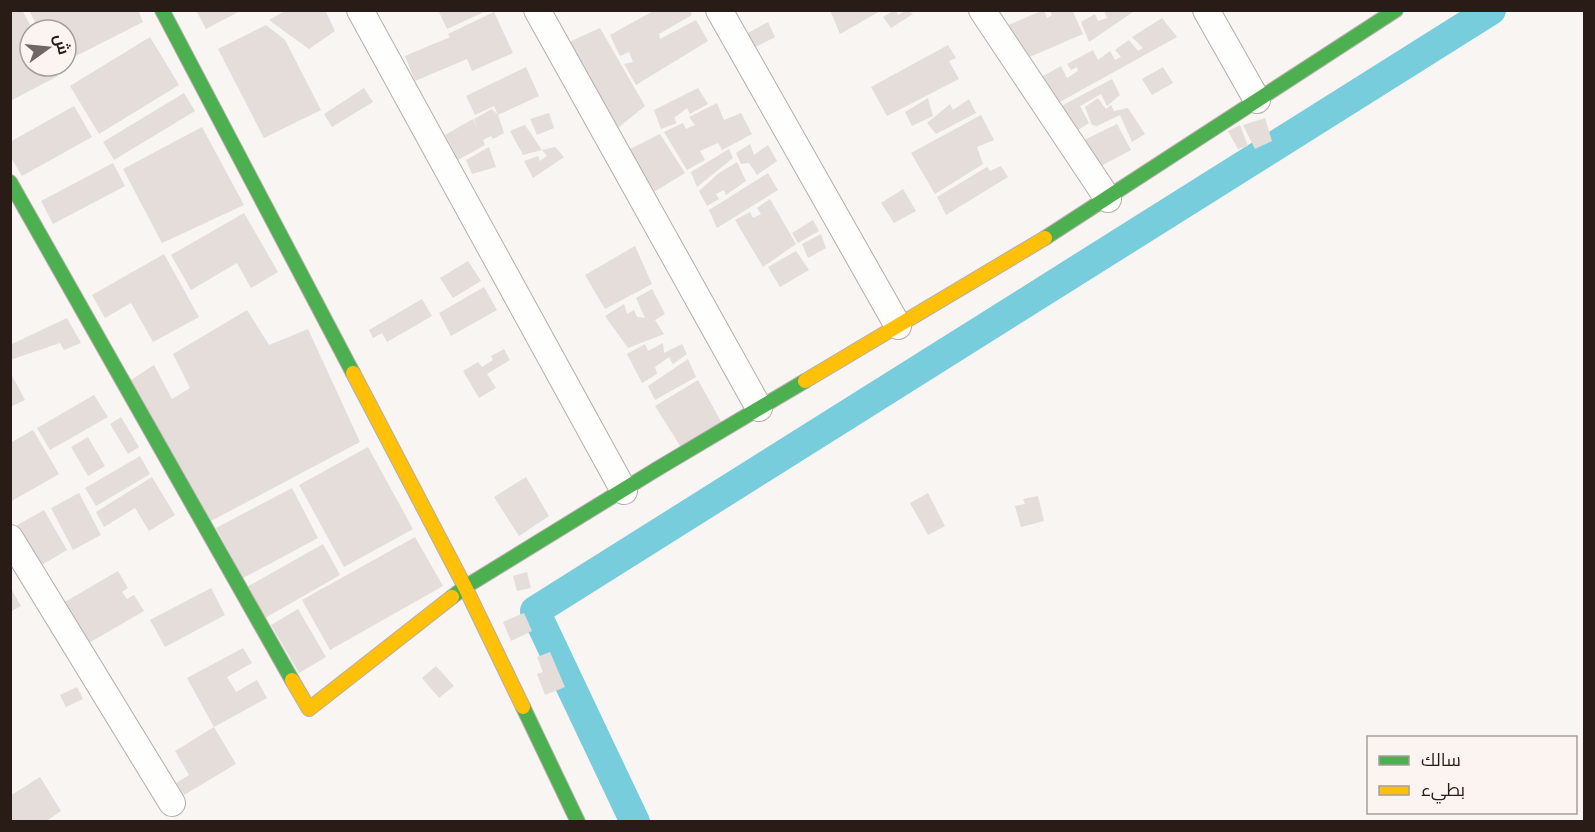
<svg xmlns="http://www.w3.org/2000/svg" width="1595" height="832" font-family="Barlow,Cairo,sans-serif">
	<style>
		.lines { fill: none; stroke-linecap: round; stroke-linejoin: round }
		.canal { stroke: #78cddc; stroke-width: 30 }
		.building { fill: #e4ddd9 }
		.street-casing { stroke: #b5aeaa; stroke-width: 28 }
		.fast-casing { stroke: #b5aeaa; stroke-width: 16 }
		.slow-casing { stroke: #b5aeaa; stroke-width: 16 }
		.street { stroke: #fefefd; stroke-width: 26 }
		.fast { stroke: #4caf50; stroke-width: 14 }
		.slow { stroke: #ffc107; stroke-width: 14 }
	</style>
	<rect width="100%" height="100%" fill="#f8f5f3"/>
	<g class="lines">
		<path class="canal" d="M635,822L535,611L1491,10"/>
	</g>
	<path class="building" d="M10,10H22L33,30H30V66H52L58,76L10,101Z
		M29,10H138L143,22L66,61V30H39Z
		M196,10H242L206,29Z
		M286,10H325L335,31L309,49L269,20Z
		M438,10H488L447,29Z
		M655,10H690L692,15L659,34L660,39L696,20L708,41L636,85L624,64L633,62L629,52L620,56L610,35Z
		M830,10H882L840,34Z
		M894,10H896L898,15L907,10L913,14L891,28L883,17Z
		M1044,10L1047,18L1052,15L1049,10H1072L1083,34L1025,59L1001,28Z
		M1104,10H1136L1089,42L1081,22L1095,14L1098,21L1107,18Z
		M494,12L513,53L472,71L467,59L415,81L405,56L450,37L448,34Z
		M1162,18L1177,37L1040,113L1033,92L1024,98L1018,90L1061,66L1067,78L1078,71L1077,67L1071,70L1067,64L1093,50L1098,60L1110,51L1115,60L1121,57L1115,50L1129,40L1138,51L1143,48L1132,37Z
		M768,22L775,37L750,50L742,36Z
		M266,25L285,40L321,110L264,138L218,49Z
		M600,28L645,106L619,127L603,119L558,47Z
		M150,37L179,85L99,134L70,86Z
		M948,45L956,58L949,61L959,79L887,116L871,87Z
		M526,67L539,96L498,115L494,106L475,115L466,96Z
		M1163,67L1173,83L1152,95L1142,79Z
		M1112,79L1120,95L1107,106L1101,94L1080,106L1089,123L1071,134L1050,112Z
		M364,88L373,102L332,127L324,114Z
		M698,88L708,104L690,114L687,108L674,118L677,123L661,129L654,110Z
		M184,93L195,111L114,160L103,142Z
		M928,98L933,116L912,126L905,112Z
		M1098,98L1106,109L1111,105L1114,111L1128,108L1145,134L1132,142L1120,115L1097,126L1092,125L1085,107Z
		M969,99L976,113L936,134L927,123L950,104L953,110Z
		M717,103L724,120L741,113L752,134L722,150L718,143L700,151L705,160L687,170L664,132L683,123L686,129L695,125L689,117Z
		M74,106L92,137L22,176L10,156V142Z
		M492,109L498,115L504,133L493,139L491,136L483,140L485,145L458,160L445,135L473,119L477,127L474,119Z
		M549,113L554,128L537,135L530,119Z
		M981,115L994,140L977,147L983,164L935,194L911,153Z
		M1265,118L1272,141L1255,149L1243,125Z
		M1117,124L1131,150L1082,176L1072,146Z
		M525,125L542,150L523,155L510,131Z
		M1240,125L1248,146L1238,149L1228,131Z
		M202,127L244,205L162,243L123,169Z
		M660,134L685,173L649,195L624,152Z
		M750,144L754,155L768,145L777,161L757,175L749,163L741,164L736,153Z
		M489,147L496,167L472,174L466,160Z
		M555,147L564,157L533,178L524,161L538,156L540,161L547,156L542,150Z
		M729,149L733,158L697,187L691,172Z
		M737,162L746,181L726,195L724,190L716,194L719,199L707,206L699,191L719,173Z
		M113,163L125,186L53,224L41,201Z
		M1001,166L1008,177L946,215L937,197L987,167L990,171Z
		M768,173L778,190L717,228L709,210Z
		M903,189L916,211L894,223L881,203Z
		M770,199L796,244L763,267L735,220L750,212L753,218L761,214L757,208Z
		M244,213L278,272L251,288L237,263L191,290L171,255Z
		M813,220L819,231L798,243L792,233Z
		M821,234L826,248L808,258L802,244Z
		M635,246L652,284L605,309L585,275Z
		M796,251L809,270L780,287L768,267Z
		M164,254L199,317L153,342L131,303L105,318L92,295Z
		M468,261L481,281L453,298L440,278Z
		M484,287L497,310L451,336L439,313Z
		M652,289L665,314L655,320L664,334L628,348L605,316L624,304L627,314L634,310L637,317L645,318L636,298Z
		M422,299L432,316L387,342L382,333L373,338L369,330Z
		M247,310L269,345L308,329L360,442L211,521L131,380L154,365L172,399L190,388L173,354Z
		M67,318L81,343L64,350L60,343L10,360V345Z
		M663,343L664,353L682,344L687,354L673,364L669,357L655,367L657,374L642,383L627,354L645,344L648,351Z
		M504,349L510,360L487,374L496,388L479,398L463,371L478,362L482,367L493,360L491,356Z
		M688,359L696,377L655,400L648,386Z
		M10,372L25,400L10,407Z
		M698,380L723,425L682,449L655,406Z
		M94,395L108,417L50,450L37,428Z
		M121,417L139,447L128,454L110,424Z
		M33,430L59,474L10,502V443Z
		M88,437L105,466L88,476L71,447Z
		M368,447L413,529L344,567L299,485Z
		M140,456L150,474L96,506L85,488Z
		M152,477L175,515L149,531L135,508L104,527L96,512Z
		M526,477L549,516L519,536L494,497Z
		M292,488L318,538L243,578L216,528Z
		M79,493L101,535L73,550L51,508Z
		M928,493L945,526L928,535L910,503Z
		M1038,496L1044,521L1021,527L1015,506L1025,504L1023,499Z
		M44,510L67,550L35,569L12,528Z
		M415,537L443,586L330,650L302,600Z
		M323,544L340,575L265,618L247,587Z
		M118,571L128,588L122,592L127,599L134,595L144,611L87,644L63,603Z
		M527,572L531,588L517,591L513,576Z
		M10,587L21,606L10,612Z
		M211,588L225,615L165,647L150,620Z
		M298,609L326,657L299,673L271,625Z
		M524,613L532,631L511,641L503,622Z
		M243,648L252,663L227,677L236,692L257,680L267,698L214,727L187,678Z
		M550,652L565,687L545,695L537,674L543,672L537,657Z
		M436,666L454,686L439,698L422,678Z
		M77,687L83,699L66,707L60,695Z
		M214,727L236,764L184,795L176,783L189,775L175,751Z
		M40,777L61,811L45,822H11L10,796Z"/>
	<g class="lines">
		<g class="street-casing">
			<path id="street" d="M360,10L624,491
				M537,10L759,408
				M719,10L898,326
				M982,10L1108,199
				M1206,10L1257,100
				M10,538L172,803"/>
		</g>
		<g class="fast-casing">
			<path id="fast" d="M162,10L353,373
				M10,182L292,680
				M1045,238L1396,10
				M452,597L465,587L657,469L805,381
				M523,707L578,822"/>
		</g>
		<g class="slow-casing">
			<path id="slow" d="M353,373L465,587L523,707
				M805,381L1045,238
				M292,680L309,709L452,597"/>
		</g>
		<use href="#street" class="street"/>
		<use href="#fast" class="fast"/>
		<use href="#slow" class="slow"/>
	</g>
	<rect width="1595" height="832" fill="none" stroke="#291c16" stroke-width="24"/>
	<rect x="1367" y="736" width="210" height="78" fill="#fbf4f0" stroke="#a79e99" stroke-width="1.5"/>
	<rect x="1379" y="756" width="30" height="9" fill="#4caf50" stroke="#a79e99" stroke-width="1.5"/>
	<text x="1421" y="766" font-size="18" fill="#291c16">سالك</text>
	<rect x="1379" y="786" width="30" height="9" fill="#ffc107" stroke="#a79e99" stroke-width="1.5"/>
	<text x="1421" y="796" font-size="18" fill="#291c16">بطيء</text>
	<g transform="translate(48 48) rotate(75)"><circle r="28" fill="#fbf4f0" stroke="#a79e99" stroke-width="1.5"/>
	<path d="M0-4.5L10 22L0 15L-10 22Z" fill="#716863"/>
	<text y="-9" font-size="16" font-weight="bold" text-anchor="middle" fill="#291c16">ش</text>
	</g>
</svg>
